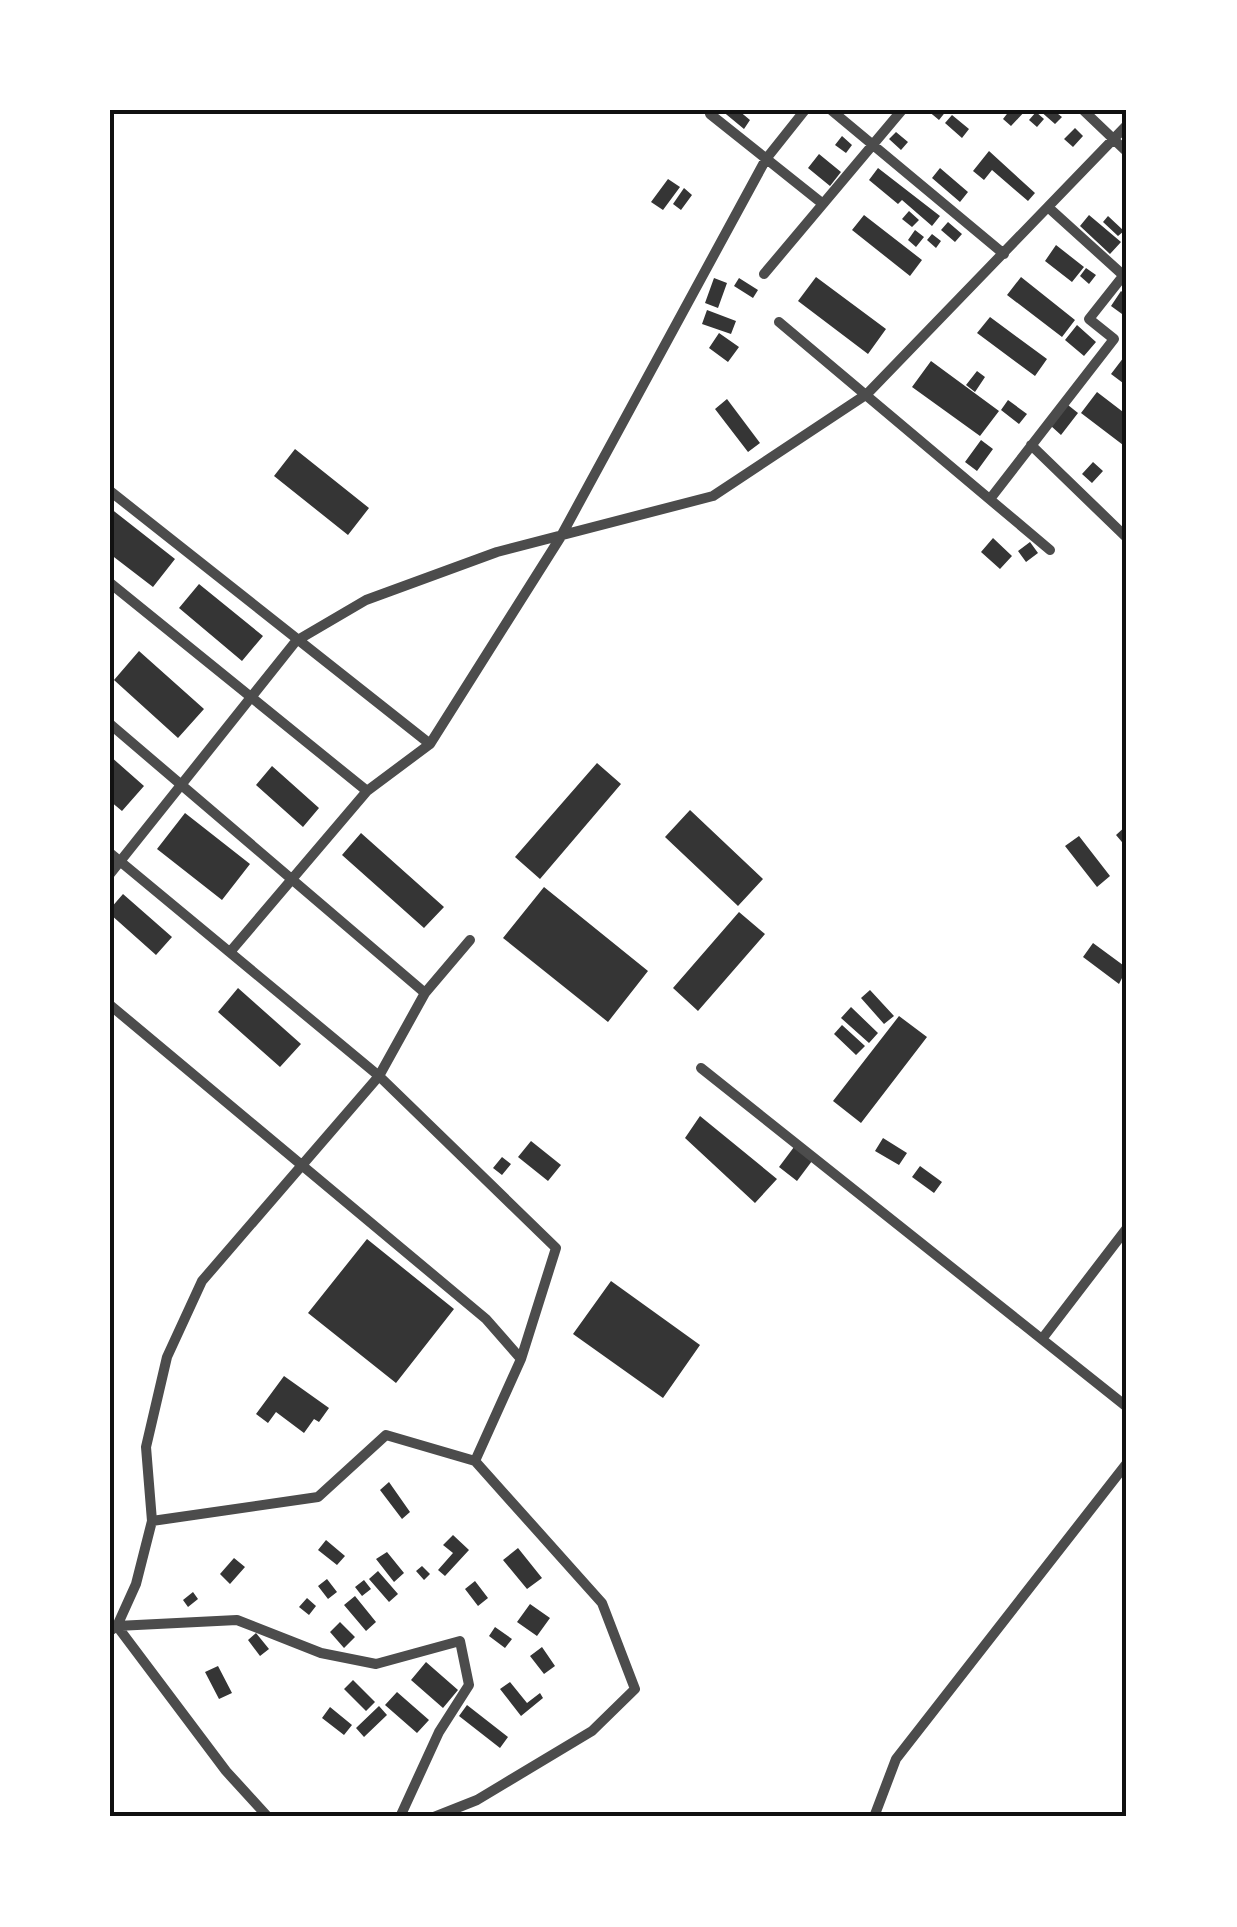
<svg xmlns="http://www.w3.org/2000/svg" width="1237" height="1927" font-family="'Roboto Condensed',sans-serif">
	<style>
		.building { fill: #353535 }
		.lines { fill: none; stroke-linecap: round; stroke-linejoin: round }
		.minor { stroke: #4c4c4c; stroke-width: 10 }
		.neatline { fill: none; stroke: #111; stroke-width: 4 }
	</style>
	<rect width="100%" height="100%" fill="#fff"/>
	<path class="building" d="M721,110H738L750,120L744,129Z
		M927,110H947L939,120Z
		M1010,110H1026L1011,126L1003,119Z
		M1039,110H1053L1062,117L1055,124Z
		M1036,112L1044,119L1037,127L1029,120Z
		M952,115L969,129L962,138L945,123Z
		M1075,128L1083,136L1073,147L1064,139Z
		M896,132L908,142L901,150L889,139Z
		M842,136L852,145L846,153L835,145Z
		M989,151L1035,193L1028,201L992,170L984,180L973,171Z
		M819,154L841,172L830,186L808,168Z
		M878,168L940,216L932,226L902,200L898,204L869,180Z
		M940,168L968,192L960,202L932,178Z
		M668,179L680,187L663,210L651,202Z
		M684,188L692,195L681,210L673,204Z
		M909,211L919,220L912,227L902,219Z
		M864,215L922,260L910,276L852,230Z
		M1089,215L1121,242L1110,254L1080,226Z
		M1108,216L1124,231L1118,236L1103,222Z
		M948,222L962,234L955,242L941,230Z
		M915,230L924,237L916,247L908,240Z
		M932,234L941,241L936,248L927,240Z
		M1056,245L1084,267L1072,282L1045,261Z
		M1086,268L1096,275L1089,284L1080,276Z
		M816,277L886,329L868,354L798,301Z
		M1021,277L1075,320L1062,337L1007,295Z
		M714,278L727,283L718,308L705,303Z
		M739,278L758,290L753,298L734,286Z
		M1121,291L1127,296V307L1122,314L1111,306Z
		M707,310L736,321L731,334L702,324Z
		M990,317L1047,359L1035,376L977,333Z
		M1077,325L1096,342L1084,356L1065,340Z
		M719,333L739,347L728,362L709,348Z
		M1127,353V386L1111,374Z
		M931,361L999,411L980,436L912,387Z
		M977,371L985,377L975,392L966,385Z
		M1097,392L1127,415V448L1081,413Z
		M727,399L760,443L748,452L715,409Z
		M1008,400L1027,414L1019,424L1001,410Z
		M1068,405L1078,413L1061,435L1051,426Z
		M981,440L993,449L977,471L965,462Z
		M295,449L369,508L348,535L274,476Z
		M1093,462L1103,471L1092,483L1082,474Z
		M110,508L175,559L153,587L110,554Z
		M993,538L1012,556L1000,569L981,552Z
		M1030,542L1038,553L1026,562L1018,551Z
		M199,584L263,636L242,661L179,608Z
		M139,651L204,709L178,738L114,680Z
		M110,756L144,786L122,811L110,801Z
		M597,763L621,784L540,879L515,857Z
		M272,766L319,808L303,827L256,785Z
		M690,810L763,879L738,906L665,837Z
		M185,813L250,864L222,900L157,849Z
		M1127,825V848L1116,835Z
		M361,833L444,907L424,928L342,855Z
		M1079,836L1110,876L1097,887L1065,846Z
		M544,887L648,971L608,1022L503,938Z
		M123,894L172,937L156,955L110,914V909Z
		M739,912L765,934L698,1011L673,988Z
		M1093,943L1127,968L1119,984L1083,957Z
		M238,988L301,1044L280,1067L218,1012Z
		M870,990L894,1016L884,1024L861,998Z
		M851,1007L878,1033L869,1043L841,1018Z
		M899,1016L927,1037L861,1123L833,1101Z
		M842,1025L865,1046L856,1055L834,1034Z
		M700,1116L777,1179L755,1203L685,1138Z
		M883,1138L907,1153L899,1165L875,1151Z
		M531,1141L561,1165L548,1181L518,1157Z
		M794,1147L812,1161L797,1181L779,1167Z
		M502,1157L511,1164L502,1175L493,1168Z
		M920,1166L942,1182L934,1193L912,1177Z
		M367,1239L454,1309L396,1383L308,1313Z
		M611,1281L700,1345L663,1398L573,1334Z
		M284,1376L329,1408L319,1422L314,1419L304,1433L276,1412L268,1423L256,1414Z
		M389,1482L410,1512L402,1519L380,1490Z
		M453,1535L469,1550L445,1576L438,1570L453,1553L443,1545Z
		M326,1540L345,1556L337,1565L318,1550Z
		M518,1548L542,1578L527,1589L503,1560Z
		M387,1552L404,1573L394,1582L376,1559Z
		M234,1558L245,1567L230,1584L220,1574Z
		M422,1566L430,1574L424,1580L416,1571Z
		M378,1571L398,1594L389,1602L369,1579Z
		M327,1579L337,1592L328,1599L318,1586Z
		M364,1580L371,1589L362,1596L355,1587Z
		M475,1581L488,1598L478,1606L465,1589Z
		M193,1592L198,1599L188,1607L183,1600Z
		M355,1596L376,1622L366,1631L344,1605Z
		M307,1598L316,1606L309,1615L299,1607Z
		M530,1604L550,1618L537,1636L517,1622Z
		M340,1622L355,1637L344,1648L330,1632Z
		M495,1627L512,1639L505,1648L489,1636Z
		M256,1633L269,1649L260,1656L248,1640Z
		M542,1647L555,1666L544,1674L530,1656Z
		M426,1662L458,1690L443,1708L411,1680Z
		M218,1666L232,1693L219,1699L205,1672Z
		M353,1680L375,1702L366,1711L344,1689Z
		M510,1682L527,1703L540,1693L543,1698L521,1716L500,1689Z
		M397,1692L429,1720L417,1733L385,1705Z
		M467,1705L508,1737L500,1748L459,1716Z
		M379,1706L387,1715L364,1737L356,1728Z
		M330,1707L352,1725L344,1735L322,1718Z"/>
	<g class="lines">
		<path class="minor" d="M831,110L1004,254
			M1083,110L1127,152
			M710,114L823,204
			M1049,208L1123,275
			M764,274L902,110
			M779,322L1050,550
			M1031,445L1127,538
			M110,491L430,744L367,791L230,952
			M990,499L1114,339L1089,319L1127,271
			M110,583L367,791
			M110,724L425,993
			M430,744L560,538L766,159L805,110
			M110,853L379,1076L556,1248L521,1359L475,1461L386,1435L318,1497L152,1521
			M110,874L296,641L366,600L497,552L713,496L867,394L1127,125
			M110,1005L486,1319L521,1359
			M701,1068L1127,1407
			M1042,1339L1127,1228
			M117,1626L237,1620L321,1653L376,1664L460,1641L469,1685L439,1732L400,1817
			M117,1626L226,1771L268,1817
			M110,1631L117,1626L136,1584L152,1521L146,1447L167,1357L202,1281L379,1076L425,993L470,940
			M434,1817L477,1800L592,1731L635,1689L602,1603L475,1461
			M874,1817L896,1759L1127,1463"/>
	</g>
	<rect width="1237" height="1927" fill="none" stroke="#ffffff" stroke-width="225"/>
	<rect x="112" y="112" width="1012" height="1702" class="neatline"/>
</svg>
